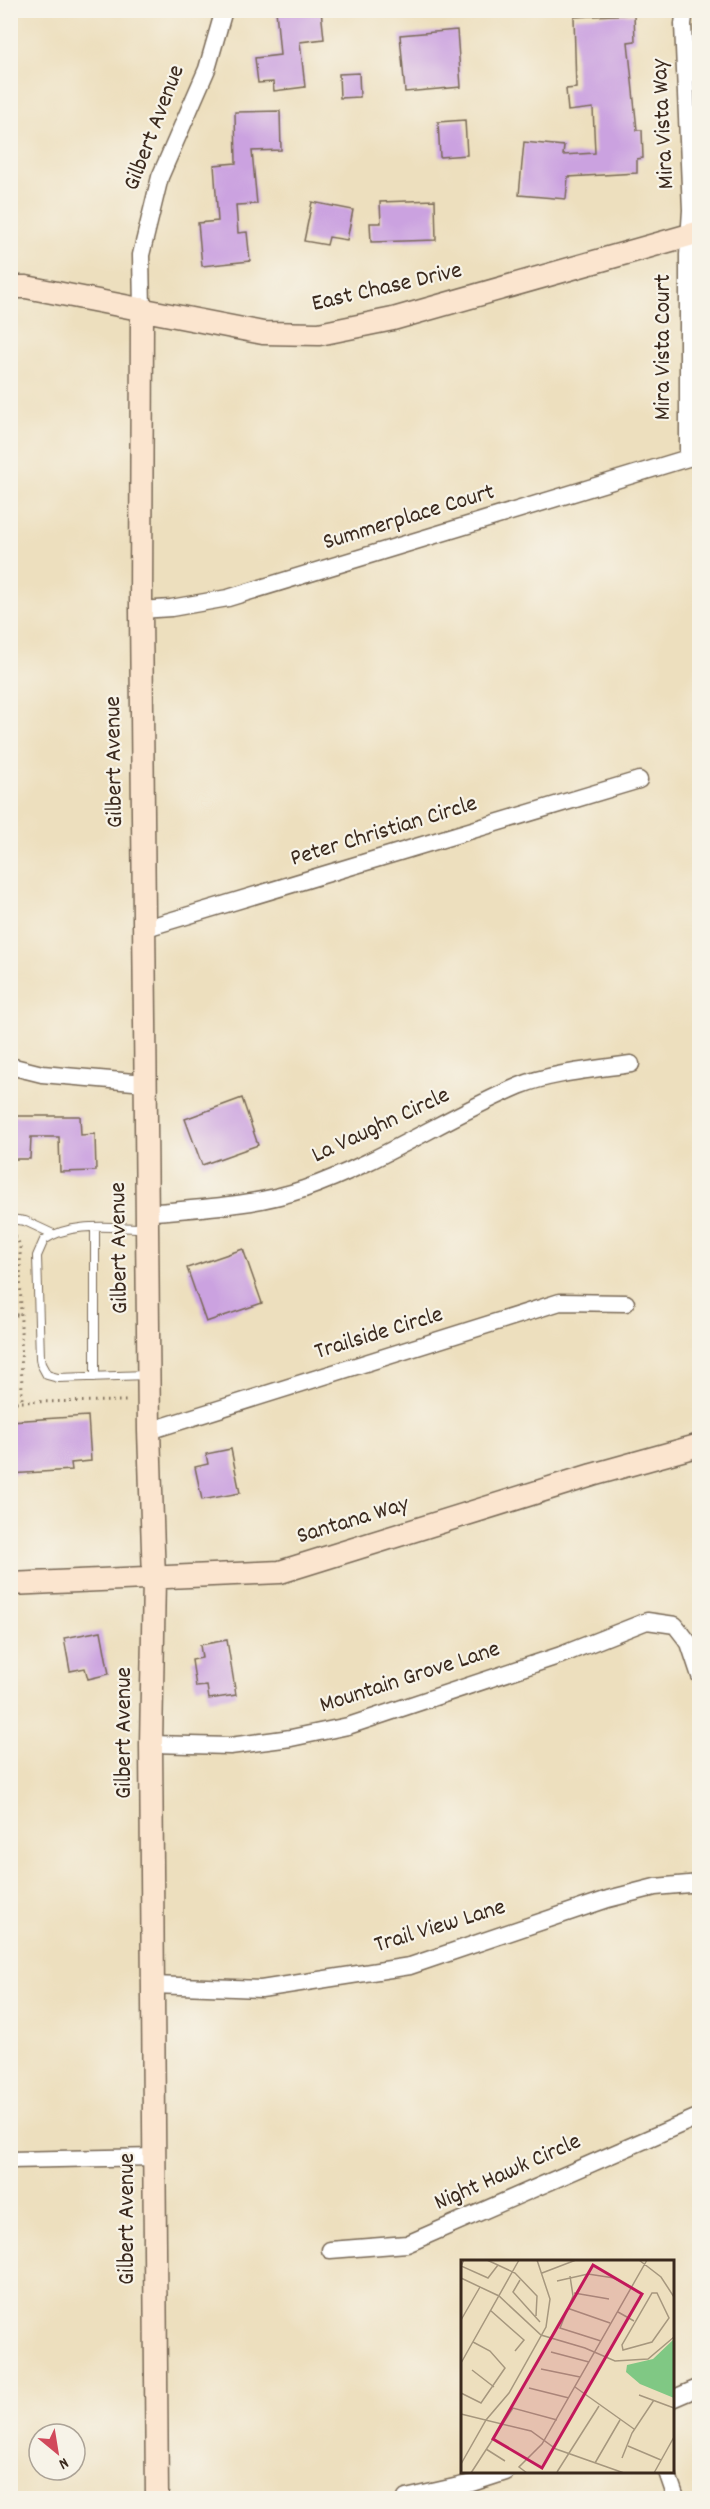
<svg xmlns="http://www.w3.org/2000/svg" width="710" height="2509" font-family="Dekko,sans-serif">
	<style>
		.building { fill: #cba2e0 }
		.lines { fill: none; stroke-linecap: round; stroke-linejoin: round }
		.lane-casing { stroke: #796956; stroke-width: 10 }
		.street-casing { stroke: #796956; stroke-width: 19 }
		.secondary-casing { stroke: #796956; stroke-width: 25 }
		.path { stroke: #796956; stroke-width: 3; stroke-dasharray: 1.5 4.5; stroke-linecap: butt }
		.lane { stroke: #fff; stroke-width: 8 }
		.street { stroke: #fff; stroke-width: 16 }
		.secondary { stroke: #fbe5cf; stroke-width: 22 }
		.labels { text-anchor: middle; dominant-baseline: central; stroke-width: 4.5; stroke-linejoin: round; paint-order: stroke }
		.street-label { font-size: 24px; fill: #3b2a1e; stroke: #f7f3e8 }
		.inset-road { fill: none; stroke: #a6977e; stroke-width: 1.5 }
		.view { fill: #c2185b; fill-opacity: 0.15; stroke: #c2185b; stroke-width: 3 }
		.inset-edge { fill: none; stroke: #3b2a1e; stroke-width: 3 }
	</style>
	<rect width="100%" height="100%" fill="#f7f3e8"/>
	<filter id="ink" filterUnits="userSpaceOnUse"><feTurbulence type="fractalNoise" baseFrequency=".0167" numOctaves="2"/><feDisplacementMap in="SourceGraphic" scale="12" xChannelSelector="R" yChannelSelector="G"/><feConvolveMatrix kernelMatrix="1 2 1 2 8 2 1 2 1" color-interpolation-filters="sRGB"/></filter>
	<filter id="wash" filterUnits="userSpaceOnUse"><feTurbulence type="fractalNoise" baseFrequency=".008" numOctaves="4" result="noise"/><feDisplacementMap in="SourceGraphic" scale="24" xChannelSelector="R" yChannelSelector="G"/><feGaussianBlur stdDeviation="1.35" result="paint"/><feColorMatrix in="noise" values="0 0 0 0 0 0 0 0 0 0 0 0 0 0 0 0 0 1.4 0 .05"/><feComposite in="paint" operator="in"/></filter>
	<g filter="url(#wash)">
		<rect width="100%" height="100%" fill="#eddfbe"/>
		<g id="blocks">
			<path class="building" d="M276,10H321L324,39L300,42L305,87L274,91L273,82L258,83L255,58L280,55Z
				M634,14L635,41L628,42L637,130H642L643,158L637,159V173L568,177L566,199L519,195L524,142L564,146L563,155L595,153L593,108L568,111L566,89L576,88L574,17Z
				M457,30L461,87L405,92L400,35Z
				M359,73L360,97L340,98L339,74Z
				M280,111L281,150L252,151L257,204L236,205L238,233L247,232L250,261L202,266L198,223L218,221L214,165L236,163L235,112Z
				M465,120L467,155L440,157L438,122Z
				M435,200L436,240L371,242L370,223H381L380,202Z
				M312,202L353,210L347,240L329,237L327,245L304,241Z
				M242,1098L258,1145L202,1165L185,1119Z
				M12,1116H80L81,1135L95,1134L96,1171L60,1172L59,1137H31L30,1159H10Z
				M243,1249L262,1303L206,1322L187,1268Z
				M88,1416L91,1461L71,1463L72,1470L10,1474V1421Z
				M231,1449L240,1493L202,1500L195,1467L208,1464L206,1454Z
				M101,1631L109,1674L88,1679L85,1668L70,1671L64,1638Z
				M227,1640L236,1695L209,1699L207,1686L196,1687L192,1660L202,1658L200,1645Z"/>
		</g>
	</g>
	<g filter="url(#ink)">
		<use href="#blocks" fill-opacity="0" stroke="#796956" stroke-width="1.5"/>
		<g class="lines">
			<g class="lane-casing">
				<path id="lane" d="M10,1219L25,1221L53,1234
					M146,1228C113,1228 72,1221 44,1240L37,1256L40,1358L41,1364L47,1375L58,1378L147,1375
					M95,1377V1228"/>
			</g>
			<g class="street-casing">
				<path id="street" d="M142,309L141,255L160,177L207,69L224,10
					M141,610L171,608L228,598L688,458V255L691,210L683,24L685,10
					M143,929L639,780
					M10,1066L42,1074L145,1083
					M146,1213C199,1208 254,1206 304,1189C379,1163 446,1117 519,1086C550,1073 597,1069 631,1064
					M149,1431L560,1302L626,1303
					M151,1744L230,1746L291,1738L348,1726L561,1655L647,1621L675,1625L689,1643L700,1676
					M153,1985L261,1989L410,1966L608,1899L655,1887L700,1883
					M10,2160L155,2157
					M330,2250L407,2244L700,2116
					M672,2399L700,2387
					M667,2472L676,2498
					M406,2498L472,2483L506,2472"/>
			</g>
			<g class="secondary-casing">
				<path id="secondary" d="M10,287H26L263,333L319,334L393,319L700,232
					M142,309L141,610L149,1431L154,1579L151,1744L157,2498
					M10,1584L280,1572L592,1475L700,1445"/>
			</g>
			<path class="path" d="M10,1234L17,1238L20,1246L22,1402
				M10,1315H21
				M10,1402L129,1401"/>
			<use href="#lane" class="lane"/>
			<use href="#street" class="street"/>
			<use href="#secondary" class="secondary"/>
		</g>
	</g>
	<g class="labels">
		<g class="street-label">
			<text transform="translate(664 124) rotate(-93)">Mira Vista Way</text>
			<text transform="translate(155 128) rotate(-69)">Gilbert Avenue</text>
			<text transform="translate(387 288) rotate(-13)">East Chase Drive</text>
			<text transform="translate(664 347) rotate(-90)">Mira Vista Court</text>
			<text transform="translate(409 518) rotate(-17)">Summerplace Court</text>
			<text transform="translate(115 762) rotate(-91)">Gilbert Avenue</text>
			<text transform="translate(384 832) rotate(-17)">Peter Christian Circle</text>
			<text transform="translate(381 1126) rotate(-25)">La Vaughn Circle</text>
			<text transform="translate(120 1248) rotate(-91)">Gilbert Avenue</text>
			<text transform="translate(379 1334) rotate(-17)">Trailside Circle</text>
			<text transform="translate(353 1521) rotate(-17)">Santana Way</text>
			<text transform="translate(410 1678) rotate(-18)">Mountain Grove Lane</text>
			<text transform="translate(125 1733) rotate(-90)">Gilbert Avenue</text>
			<text transform="translate(440 1927) rotate(-17)">Trail View Lane</text>
			<text transform="translate(508 2173) rotate(-24)">Night Hawk Circle</text>
			<text transform="translate(128 2219) rotate(-90)">Gilbert Avenue</text>
		</g>
	</g>
	<g transform="translate(461 2260)">
		<rect width="213" height="213" fill="#eddfbe"/>
		<path d="M213,79V138L179,124L165,112L166,105L192,99Z" fill="#80c884"/>
		<path class="inset-road" d="M3,0L0,6L27,18L37,5M26,0L54,13L76,36L75,56M178,0L200,17L213,37M81,13L115,0M109,16L112,36L99,68L140,81M0,18L38,36L80,75L124,88L154,101L187,99L213,77M59,20L52,32L79,62M96,21L127,14L153,18L170,27M113,33L148,39M191,33H196L208,58L191,82L162,90L161,85ZM106,48L149,63M29,50L63,80L54,91M157,52L173,61M0,60L19,27M90,92L128,102M0,103L58,0M80,109L119,117M11,110L33,127M114,127L173,169M68,128L108,138M0,133L20,143L44,108L29,91L12,82M178,135L213,148M0,154L70,171L95,189L163,213M167,186L200,200M25,189L44,201M161,198L171,173L193,140M134,203L159,160M0,204L25,160L48,133L85,67L89,39L76,0M96,212L138,146M10,213L52,148L96,160M66,213L58,207L81,184L186,0M193,213L213,177"/>
		<path class="view" d="M132,5L181,34L81,208L32,179Z"/>
		<rect width="213" height="213" class="inset-edge"/>
	</g>
	<rect width="710" height="2509" fill="none" stroke="#f7f3e8" stroke-width="36"/>
	<g transform="translate(57 2452) rotate(150)"><circle r="28" fill="#f7f3e8" stroke="#aca397" stroke-width="1.5"/>
	<path d="M0-4.5L10 22L0 15L-10 22Z" fill="#d1495b"/>
	<text y="-9" font-size="16" font-weight="bold" text-anchor="middle" fill="#3b2a1e">N</text>
	</g>
</svg>
